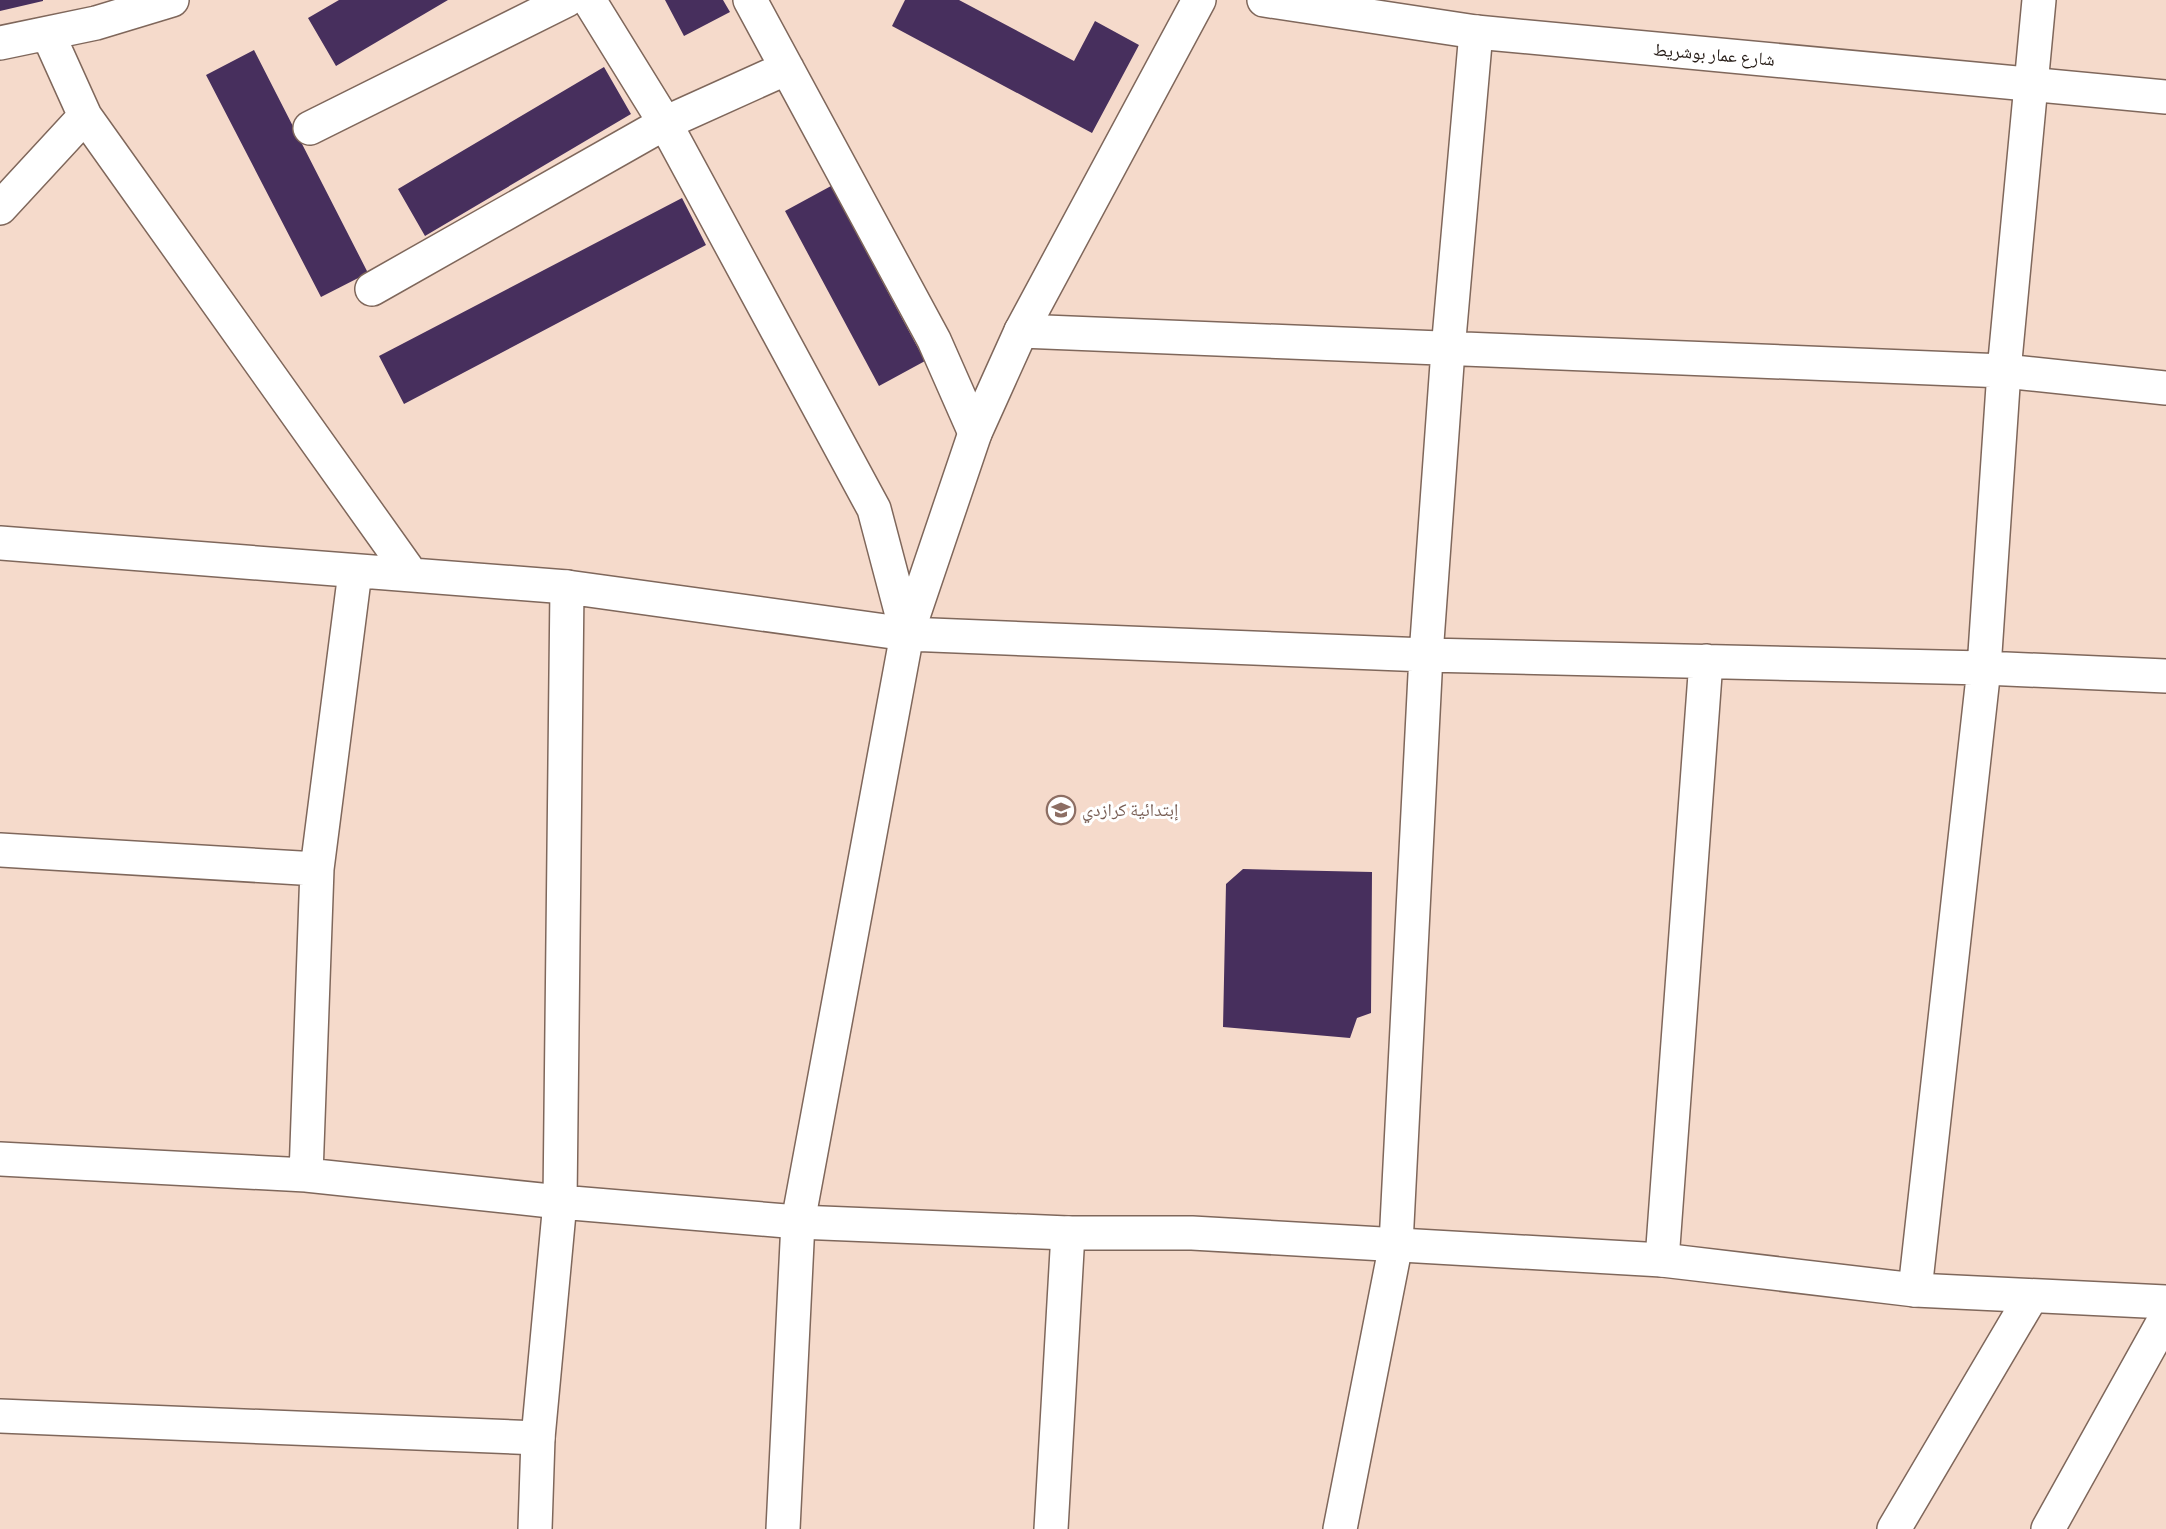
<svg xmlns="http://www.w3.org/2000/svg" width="2166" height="1529" font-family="'Source Sans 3','Noto Naskh Arabic',sans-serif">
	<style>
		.building { fill: #472f5d }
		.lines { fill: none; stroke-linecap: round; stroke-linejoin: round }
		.street-casing { stroke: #7f675b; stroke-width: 36 }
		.secondary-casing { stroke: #7f675b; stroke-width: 36 }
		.street { stroke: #fff; stroke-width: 33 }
		.secondary { stroke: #fff; stroke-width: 33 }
		.labels { text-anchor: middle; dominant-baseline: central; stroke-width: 6; stroke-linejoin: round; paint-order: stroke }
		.street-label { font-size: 18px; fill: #2a201b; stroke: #fff }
		.education-label { font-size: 18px; fill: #785e54; stroke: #fff; text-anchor: start }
	</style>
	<rect width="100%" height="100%" fill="#f5dacb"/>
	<path class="building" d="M0,0H43V1L0,11Z
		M339,0H448L336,66L308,18Z
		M665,0H723L730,12L684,36Z
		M905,0H959L1074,61L1095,21L1139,45L1092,133L892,26Z
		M254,50L368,273L321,297L206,75Z
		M604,67L631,114L425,236L398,189Z
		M831,186L925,361L879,386L785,211Z
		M682,198L706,245L404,404L379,356Z
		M1243,869L1372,872L1371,1013L1357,1018L1350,1038L1223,1027L1226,884Z"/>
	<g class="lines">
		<g class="street-casing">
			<path id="street" d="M589,0L665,123L874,509L907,634L798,1222L783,1529
				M750,0L934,340L975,433
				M48,34L85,116
				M0,43L96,23L172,0
				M310,128L567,0
				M0,208L85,116L411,574
				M372,289L665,123L787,68
				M1021,331L2004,371L2166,388
				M0,543L567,587
				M907,634L1426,655L1984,668L2166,676
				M0,850L317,869
				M0,1159L306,1175L560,1202
				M306,1175L317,869L355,572
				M1662,1260L1706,661
				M1915,1290L1984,668L2004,371L2039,0
				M0,1416L538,1438
				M1051,1529L1068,1233
				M1340,1529L1396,1244L1426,655L1448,350L1476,32
				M1894,1529L2031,1297
				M2048,1529L2166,1317"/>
		</g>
		<g class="secondary-casing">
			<path id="secondary" d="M1264,0L1476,32L2166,97
				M560,1202L798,1222L1068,1233H1192L1662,1260L1915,1290L2166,1302
				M535,1529L538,1438L560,1202L567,587L907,634L975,433L1021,331L1199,0"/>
		</g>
		<use href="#street" class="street"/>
		<use href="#secondary" class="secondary"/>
	</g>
	<defs>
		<g id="school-ring" transform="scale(1.5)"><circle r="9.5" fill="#fff" stroke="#8d6e63" stroke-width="1.5"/><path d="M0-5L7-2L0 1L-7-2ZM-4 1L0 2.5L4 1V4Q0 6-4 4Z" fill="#8d6e63"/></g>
	</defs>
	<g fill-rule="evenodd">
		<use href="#school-ring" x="1061" y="810"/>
	</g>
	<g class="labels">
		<g class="street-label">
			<text transform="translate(1714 55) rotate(5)">شارع عمار بوشريط</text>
		</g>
		<g class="education-label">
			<text x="1082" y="810">إبتدائية كرازدي</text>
		</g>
	</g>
</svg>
